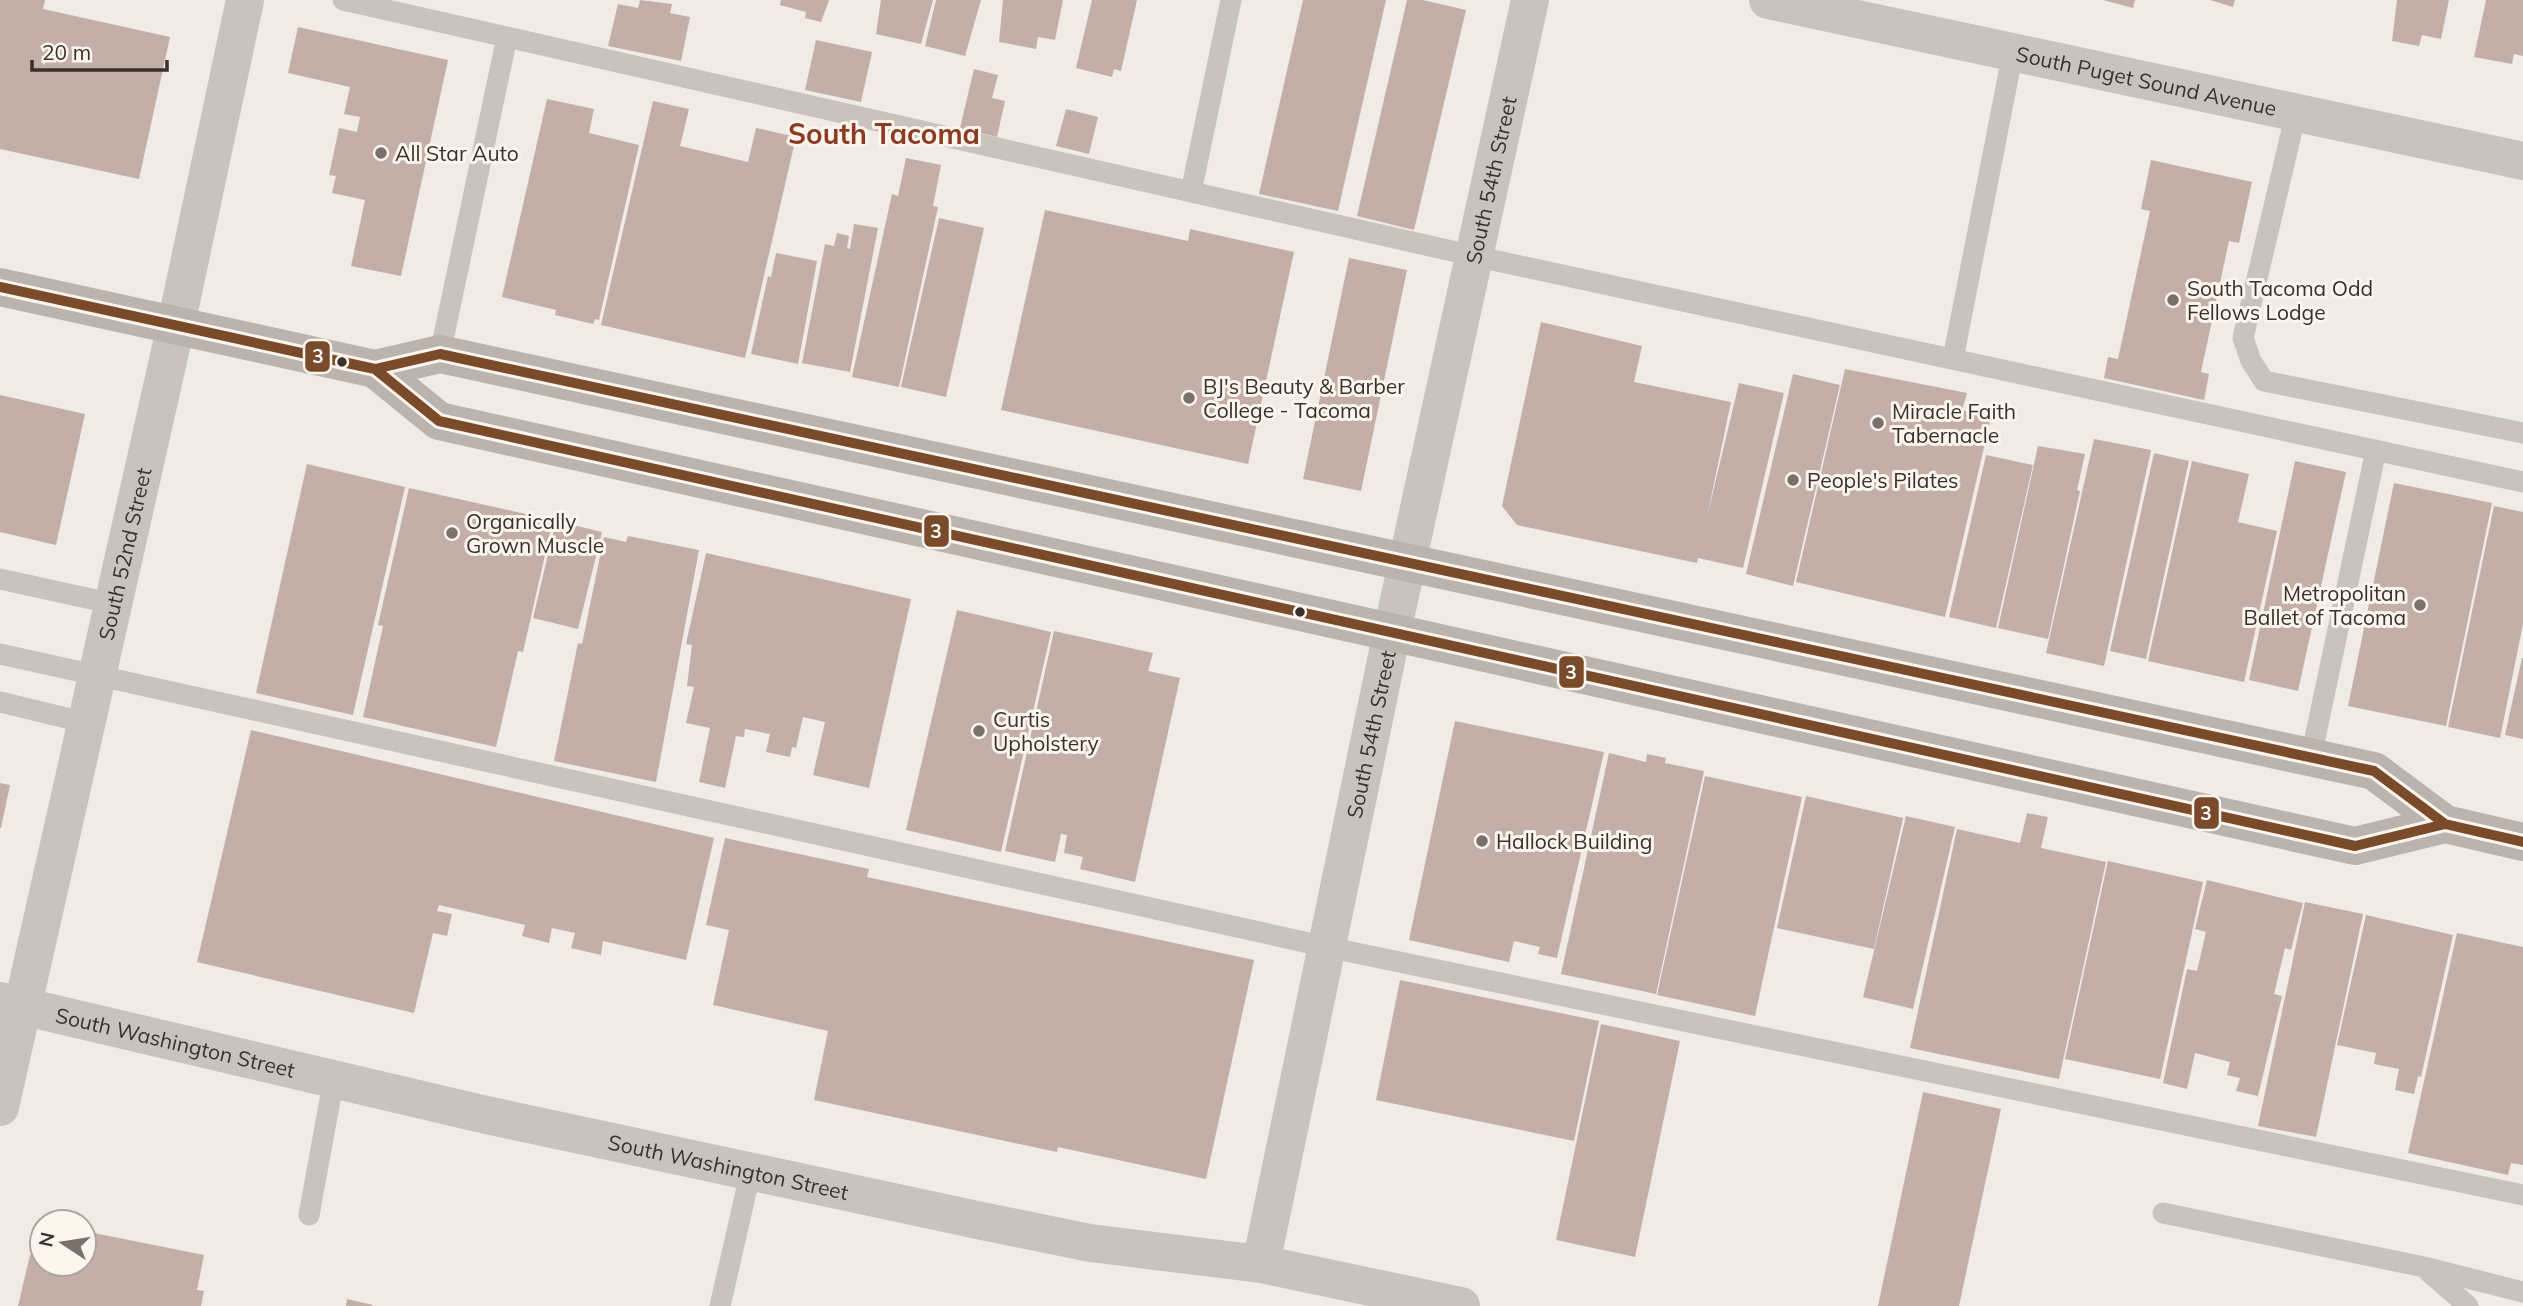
<svg xmlns="http://www.w3.org/2000/svg" width="2523" height="1306" font-family="Mulish,sans-serif">
	<style>
		.building { fill: #c3afa7 }
		.lines { fill: none; stroke-linecap: round; stroke-linejoin: round }
		.service { stroke: #c9c3be; stroke-width: 21 }
		.minor { stroke: #c9c3be; stroke-width: 38 }
		.tertiary { stroke: #c9c3be; stroke-width: 38 }
		.secondary { stroke: #bab3ae; stroke-width: 38 }
		.bus-1-casing { stroke: #fbf5ee; stroke-width: 16 }
		.bus-1 { stroke: #7a4b2a; stroke-width: 10 }
		.poi-dot { fill: #7a716c; stroke: #fbf5ee; stroke-width: 2.5 }
		.bus-dot { fill: #3b302b; stroke: #fbf5ee; stroke-width: 2.5 }
		.labels { text-anchor: middle; dominant-baseline: central; stroke-width: 6; stroke-linejoin: round; paint-order: stroke }
		.street-label { font-size: 21px; fill: #3b302b; stroke: #fbf5ee }
		.poi-label { font-size: 21px; fill: #3b302b; stroke: #fbf5ee; text-anchor: start }
		.district-label { font-size: 28px; font-weight: bold; fill: #8c3b22; stroke: #fbf5ee }
		.line-badge { stroke: #fbf5ee; stroke-width: 2.5 }
		.badge-label { font-size: 19px; text-anchor: middle; font-weight: bold; fill: #fff }
	</style>
	<rect width="100%" height="100%" fill="#f0ebe5"/>
	<path class="building" d="M0,0H45L43,9L170,37L139,179L0,149Z
		M640,0L672,4L670,13L690,17L681,61L608,46L618,4L638,8Z
		M781,0H829L821,22L805,18L806,12L780,5Z
		M881,0H933L921,44L876,34Z
		M936,0H981L965,56L925,46Z
		M1003,0H1063L1055,40L1038,37L1036,49L999,42Z
		M1092,0H1137L1121,71L1114,69L1112,77L1076,68Z
		M1303,0H1386L1338,211L1259,194Z
		M1407,0H1423L1466,10L1414,230L1357,216Z
		M2103,0H2135L2133,8Z
		M2210,0H2235L2233,7Z
		M2397,0H2449L2441,39L2422,35L2419,46L2392,41Z
		M2486,0H2523V56L2514,54L2512,64L2474,57Z
		M298,27L448,60L401,276L351,266L365,200L332,193L336,176L329,175L339,128L357,132L360,117L344,114L350,87L288,73Z
		M816,40L872,52L861,102L805,90Z
		M974,69L998,75L992,98L1005,101L997,137L960,128Z
		M547,99L594,109L589,133L639,145L599,320L595,319L593,324L555,315L556,310L502,297Z
		M653,101L689,109L680,146L748,162L756,128L796,137L745,358L601,325Z
		M1066,109L1098,117L1089,154L1056,146Z
		M906,158L941,165L933,206L938,207L899,387L852,377L892,194L898,196Z
		M2151,160L2252,182L2239,243L2229,241L2201,372L2209,374L2204,400L2104,378L2108,357L2118,359L2150,211L2141,209Z
		M1045,210L1188,241L1190,229L1294,252L1248,464L1001,410Z
		M939,218L984,228L946,397L901,387Z
		M854,224L878,228L850,372L802,363L825,244L834,246L837,233L849,236L847,248L850,249Z
		M776,253L817,261L798,364L751,354L768,276L771,277Z
		M1349,258L1407,270L1361,491L1303,479Z
		M1541,322L1642,346L1634,382L1731,402L1707,517L1739,383L1784,393L1743,568L1698,558L1697,563L1517,525L1502,506Z
		M1845,369L1967,393L1962,410L1991,417L1945,617L1796,582Z
		M1793,374L1840,385L1793,586L1746,574Z
		M0,395L85,414L56,545L0,532Z
		M2094,439L2151,450L2104,666L2046,653Z
		M2038,446L2085,454L2077,490L2080,491L2048,639L1998,628Z
		M2154,453L2189,461L2146,659L2110,651Z
		M1986,455L2033,465L1996,628L1949,617Z
		M2192,461L2249,474L2238,522L2277,531L2244,682L2148,661Z
		M2295,461L2346,472L2298,691L2249,680Z
		M307,464L405,487L353,715L256,693Z
		M2394,483L2492,503L2446,726L2348,706Z
		M409,488L553,520L523,652L518,651L496,747L363,717L383,626L378,625Z
		M2494,506L2523,512V624L2500,738L2448,727Z
		M556,521L602,532L578,629L533,618Z
		M628,536L699,550L656,782L554,761L578,643L582,644L604,537L626,542Z
		M706,553L911,599L869,788L813,775L825,722L803,717L796,748L792,747L790,757L766,752L770,734L745,729L744,737L736,736L725,788L699,782L710,728L686,723L694,687L687,686L692,645L686,644Z
		M957,610L1051,632L1001,852L906,830Z
		M1054,631L1153,653L1148,671L1180,678L1135,882L1080,869L1083,857L1064,853L1067,835L1061,834L1055,862L1005,851Z
		M2522,658H2523V739L2505,735Z
		M1455,721L1604,752L1557,958L1538,954L1540,947L1514,941L1509,962L1409,940Z
		M251,730L714,838L686,960L603,941L601,955L571,948L575,933L552,928L549,943L522,936L525,925L439,905L437,911L452,914L447,936L433,933L414,1013L197,962Z
		M1609,753L1646,762L1647,754L1666,758L1665,763L1704,771L1656,994L1561,974Z
		M1705,776L1802,797L1755,1016L1657,995Z
		M0,783L10,785L1,828H0Z
		M1806,796L1903,818L1874,949L1777,928Z
		M2027,813L2048,817L2041,848L2106,862L2059,1079L1910,1048L1957,829L2020,843Z
		M1906,816L1955,827L1913,1009L1863,997Z
		M725,838L869,869L867,877L1254,960L1206,1179L1058,1147L1057,1152L814,1100L828,1031L713,1005L729,930L706,925Z
		M2108,861L2203,882L2160,1079L2065,1059Z
		M2207,880L2303,903L2291,950L2285,948L2274,994L2282,996L2258,1096L2236,1091L2240,1078L2227,1075L2230,1062L2195,1053L2187,1089L2163,1083L2187,969L2197,971L2206,932L2195,929Z
		M2305,902L2363,914L2316,1137L2258,1126Z
		M2366,915L2453,935L2421,1077L2418,1076L2414,1094L2395,1090L2399,1069L2374,1064L2376,1053L2337,1045Z
		M2457,933L2523,947V1165L2511,1163L2508,1175L2408,1153Z
		M1400,980L1599,1021L1574,1141L1376,1100Z
		M1601,1024L1680,1041L1635,1257L1556,1240Z
		M1923,1092L2001,1109L1959,1306H1878Z
		M84,1231L204,1255L197,1290L204,1291L201,1306H18L30,1255L42,1258V1264H84Z
		M347,1299L373,1305L372,1306H346Z"/>
	<g class="lines">
		<path class="service" d="M343,0L1474,256L2523,482
			M2296,113L2243,338L2251,361L2264,381L2523,433
			M1191,192L1231,0
			M440,354L507,37
			M1953,359L2013,52
			M0,579L114,604
			M0,654L1327,947L2523,1195
			M0,702L87,723
			M2311,757L2376,450
			M2163,1213L2424,1267L2523,1292
			M309,1215L334,1078
			M2428,1271L2468,1306
			M720,1306L751,1170"/>
		<path class="minor" id="s1" d="M0,1107L176,325L245,0"/>
		<g class="tertiary">
			<path id="s2" d="M1768,0L2523,161"/>
			<path id="s3" d="M0,1001L482,1114L982,1221L1090,1243L1261,1264L1461,1306"/>
			<path id="s4" d="M1261,1264L1392,632L1530,0"/>
		</g>
		<path class="secondary" d="M0,287L375,369L440,354L2374,771L2445,824L2523,842
			M375,369L439,421L2355,846L2445,824"/>
		<g class="bus-1-casing">
			<path id="bus-1" d="M0,287L375,369L439,421L2355,846L2445,824L2523,842
				M342,362L375,369L440,354L2374,771L2445,824L2488,834"/>
		</g>
		<use href="#bus-1" class="bus-1"/>
	</g>
	<g class="poi-dot">
		<circle cx="381" cy="153" r="7"/>
		<circle cx="2173" cy="300" r="7"/>
		<circle cx="1189" cy="398" r="7"/>
		<circle cx="1878" cy="423" r="7"/>
		<circle cx="1793" cy="480" r="7"/>
		<circle cx="452" cy="533" r="7"/>
		<circle cx="2420" cy="605" r="7"/>
		<circle cx="979" cy="731" r="7"/>
		<circle cx="1482" cy="841" r="7"/>
	</g>
	<g class="bus-dot">
		<circle cx="342" cy="362" r="6"/>
		<circle cx="1300" cy="612" r="6"/>
	</g>
	<g class="labels">
		<g class="street-label">
			<text stroke="none"><textPath href="#s2" startOffset="387">South Puget Sound Avenue</textPath></text>
			<text stroke="none"><textPath href="#s4" startOffset="1108">South 54th Street</textPath></text>
			<text stroke="none"><textPath href="#s1" startOffset="567">South 52nd Street</textPath></text>
			<text stroke="none"><textPath href="#s4" startOffset="541">South 54th Street</textPath></text>
			<text stroke="none"><textPath href="#s3" startOffset="180">South Washington Street</textPath></text>
			<text stroke="none"><textPath href="#s3" startOffset="747">South Washington Street</textPath></text>
		</g>
		<g class="poi-label">
			<text x="395" y="153">All Star Auto</text>
			<text x="2187" y="288">South Tacoma Odd<tspan x="2187" dy="24">Fellows Lodge</tspan></text>
			<text x="1203" y="386">BJ's Beauty &amp; Barber<tspan x="1203" dy="24">College - Tacoma</tspan></text>
			<text x="1892" y="411">Miracle Faith<tspan x="1892" dy="24">Tabernacle</tspan></text>
			<text x="1807" y="480">People's Pilates</text>
			<text x="466" y="521">Organically<tspan x="466" dy="24">Grown Muscle</tspan></text>
			<text x="2406" y="593" text-anchor="end">Metropolitan<tspan x="2406" dy="24">Ballet of Tacoma</tspan></text>
			<text x="993" y="719">Curtis<tspan x="993" dy="24">Upholstery</tspan></text>
			<text x="1496" y="841">Hallock Building</text>
		</g>
		<g class="district-label">
			<text x="884" y="133">South Tacoma</text>
		</g>
	</g>
	<g class="line-badge">
		<rect x="304" y="340" width="27" height="33" rx="7" fill="#7a4b2a"/>
		<rect x="923" y="514" width="27" height="34" rx="7" fill="#7a4b2a"/>
		<rect x="1558" y="655" width="27" height="34" rx="7" fill="#7a4b2a"/>
		<rect x="2193" y="796" width="27" height="34" rx="7" fill="#7a4b2a"/>
	</g>
	<g class="badge-label">
		<text x="318" y="363">3</text>
		<text x="936" y="538">3</text>
		<text x="1571" y="679">3</text>
		<text x="2206" y="820">3</text>
	</g>
	<g transform="translate(63 1243) rotate(282)"><circle r="33" fill="#fbf5ee" stroke="#aea6a0" stroke-width="2"/>
	<path d="M0-5L12 26L0 18L-12 26Z" fill="#7a716c"/>
	<text y="-10" font-size="19" font-weight="bold" text-anchor="middle" fill="#3b302b">N</text>
	</g>
	<path d="M32 60v10h135v-10" fill="none" stroke="#3b302b" stroke-width="3.5"/>
	<text x="42" y="60" font-size="21" fill="#3b302b" stroke="#fbf5ee" stroke-width="5" paint-order="stroke">20 m</text>
</svg>
